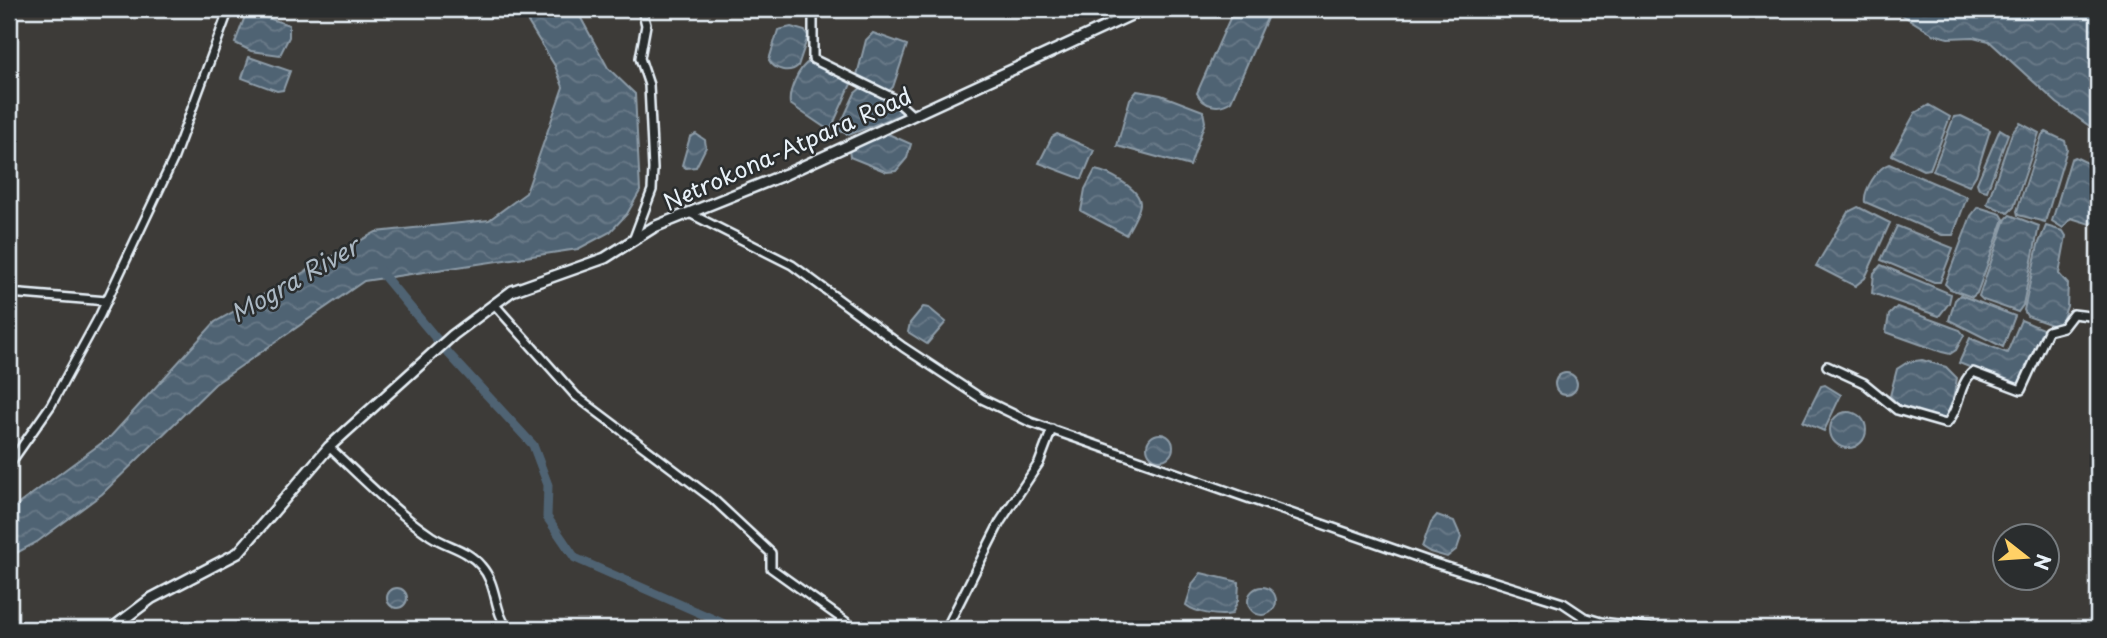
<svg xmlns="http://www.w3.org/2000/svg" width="2107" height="638" font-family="'Playpen Sans',sans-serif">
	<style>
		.water { fill: url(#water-waves); stroke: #8d9ca8; stroke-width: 2 }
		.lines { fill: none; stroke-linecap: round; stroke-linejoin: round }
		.canal { stroke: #506373; stroke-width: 9 }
		.minor-casing { stroke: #e8f1f8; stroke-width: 12 }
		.tertiary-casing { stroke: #e8f1f8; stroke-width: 14 }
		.minor { stroke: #2a2d2e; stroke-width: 7 }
		.tertiary { stroke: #2a2d2e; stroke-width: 9 }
		.labels { text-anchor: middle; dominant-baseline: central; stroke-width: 5; stroke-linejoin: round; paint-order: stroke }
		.street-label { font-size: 23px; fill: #e8f1f8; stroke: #2a2d2e }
		.water-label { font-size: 24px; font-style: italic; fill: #abb8c3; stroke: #2a2d2e }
	</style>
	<defs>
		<pattern id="water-waves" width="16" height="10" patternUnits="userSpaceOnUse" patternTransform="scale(1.75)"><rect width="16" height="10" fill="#506373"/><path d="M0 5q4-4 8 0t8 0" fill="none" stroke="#697a88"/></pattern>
	</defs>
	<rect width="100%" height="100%" fill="#3d3b38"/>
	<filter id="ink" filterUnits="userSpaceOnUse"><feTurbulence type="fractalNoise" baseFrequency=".0143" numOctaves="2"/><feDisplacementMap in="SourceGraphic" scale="14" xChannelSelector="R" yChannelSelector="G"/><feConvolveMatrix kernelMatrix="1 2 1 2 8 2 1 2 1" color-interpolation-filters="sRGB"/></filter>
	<g filter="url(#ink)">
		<path class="water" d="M520,9H576L608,68L635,94L640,191L627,214L610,232L578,249L364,281L215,384L102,494L37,542L9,557V511L111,436L215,322L376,232L489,220L526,193L563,87L555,66Z
			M1234,9H1271L1231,101C1219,110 1203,106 1197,93Z
			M1899,9H2098V132L2057,103L1989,41L1973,37L1948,38L1933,34L1899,13Z
			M247,11L289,25V37L280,55L251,51L235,43Z
			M791,27L805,31L808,36L798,66C789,74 774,70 769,60L778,30Z
			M873,33L907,45L893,87L887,93L856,79L866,40Z
			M249,57L290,71L283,90L277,91L242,78Z
			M810,61L851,84L830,131L790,104C788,91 799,67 810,61Z
			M861,88L891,100L903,111L902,114L849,135L838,130L855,93Z
			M1137,91L1161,95L1203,111L1205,122L1190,166L1117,146L1130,99Z
			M1929,105L1950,117L1930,169L1923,170L1892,155L1915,113Z
			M1961,116L1990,130L1976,175L1969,186L1933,171L1954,117Z
			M2020,123L2039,133L2014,207L2008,213L1987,204L2012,133Z
			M2000,129L2008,134L1987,191L1979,189L1977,183Z
			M2046,132L2065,141L2067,149L2045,222L2018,215L2017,211L2042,135Z
			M886,133L911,144L907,158L896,171L887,172L850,157L849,150Z
			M696,134L705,140L706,147L696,167L686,168L682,165L690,137Z
			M1057,134L1094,150L1082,179L1039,163L1052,137Z
			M2075,157L2098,168V219L2090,224L2071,218L2063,228L2052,221L2071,159Z
			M1889,164L1967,197L1953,235H1942L1865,202C1863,191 1878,167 1889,164Z
			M1095,170C1108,172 1139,188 1140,203C1140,212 1130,227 1126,235L1081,211L1085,189Z
			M1858,207L1890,223L1865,278L1855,286L1816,266L1848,212Z
			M1978,207L2001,214L2004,219L1977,293L1972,297L1950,289L1945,284L1971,216Z
			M2010,215L2039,226L2023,305L2018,312L1983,300L1979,296L2006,219Z
			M1897,226L1953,248L1940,282H1934L1881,260Z
			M2046,226L2063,231L2066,236L2059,274L2068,284L2067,306L2061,324L2055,326L2027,316L2024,310L2038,245Z
			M1881,265L1951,294L1949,303L1939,316L1872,293L1874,273Z
			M1960,295L2015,316L2003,347L1949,320L1955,300Z
			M923,307L929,308L946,322L927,344L908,332L910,323Z
			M1897,307L1960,330L1964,335L1956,350L1950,354L1942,352L1886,332L1889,315Z
			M2021,320L2045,330L2019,387L1959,363L1970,338L2007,353Z
			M1922,360L1946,367L1957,378L1951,411L1943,420L1901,408L1890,396L1897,369L1908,362Z
			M1555 384a11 11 0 1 1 22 0a11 11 0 1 1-22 0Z
			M1825,385L1841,395L1824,431L1803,422L1821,386Z
			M1830 430a18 18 0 1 1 36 0a18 18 0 1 1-36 0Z
			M1147 447a13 13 0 1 1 26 0a13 13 0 1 1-26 0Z
			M1437,515L1454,521L1461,537L1457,549L1447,557L1430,552L1422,547L1431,522Z
			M1201,573L1239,582L1238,600L1232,614C1219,617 1196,613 1186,605L1193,583Z
			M1248 601a14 14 0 1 1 28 0a14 14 0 1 1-28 0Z
			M387 598a10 10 0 1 1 20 0a10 10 0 1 1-20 0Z"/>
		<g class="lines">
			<path class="canal" d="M379,270L450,355L533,445L548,485L547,517L575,558L736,629"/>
			<g class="minor-casing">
				<path id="minor" d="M813,9V59L893,98L912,115
					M689,213L792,265L903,347L982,399L1030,422L1431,562L1563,603L1584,617L1601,622L1660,629
					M634,238L652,190L653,169L649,85L640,58L646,25L642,9
					M9,293L107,301
					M494,304L576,396L713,499L771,553V568L856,629
					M1827,366L1864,383L1897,410L1946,424C1960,410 1958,384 1973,372L2021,390L2048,331L2063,327L2073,314L2098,317
					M329,447C362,478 393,510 431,536C448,547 467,549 481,566C498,585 493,610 508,629
					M9,465L51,405L100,315L173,160L229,9
					M946,629L1000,522L1039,463L1052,429"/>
			</g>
			<g class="tertiary-casing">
				<path id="tertiary" d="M111,629L152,598L238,553L329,447L453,335L512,291L605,258L654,227L786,174L1144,9"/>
			</g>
			<use href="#minor" class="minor"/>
			<use href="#tertiary" class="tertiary"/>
		</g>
	</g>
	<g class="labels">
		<g class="street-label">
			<text transform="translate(787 148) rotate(-24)">Netrokona-Atpara Road</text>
		</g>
		<g class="water-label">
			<text transform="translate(294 279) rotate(-30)">Mogra River</text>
		</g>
	</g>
	<rect width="2107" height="638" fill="none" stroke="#2a2d2e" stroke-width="35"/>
	<rect x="18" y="18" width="2072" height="603" fill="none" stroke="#e8f1f8" stroke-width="2.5" filter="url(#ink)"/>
	<g transform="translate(2026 557) rotate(107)"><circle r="33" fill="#2a2d2e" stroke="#767b7f" stroke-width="2"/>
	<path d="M0-5L12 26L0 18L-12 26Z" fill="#ffd166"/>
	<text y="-10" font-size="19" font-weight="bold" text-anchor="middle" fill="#e8f1f8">N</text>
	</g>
</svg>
